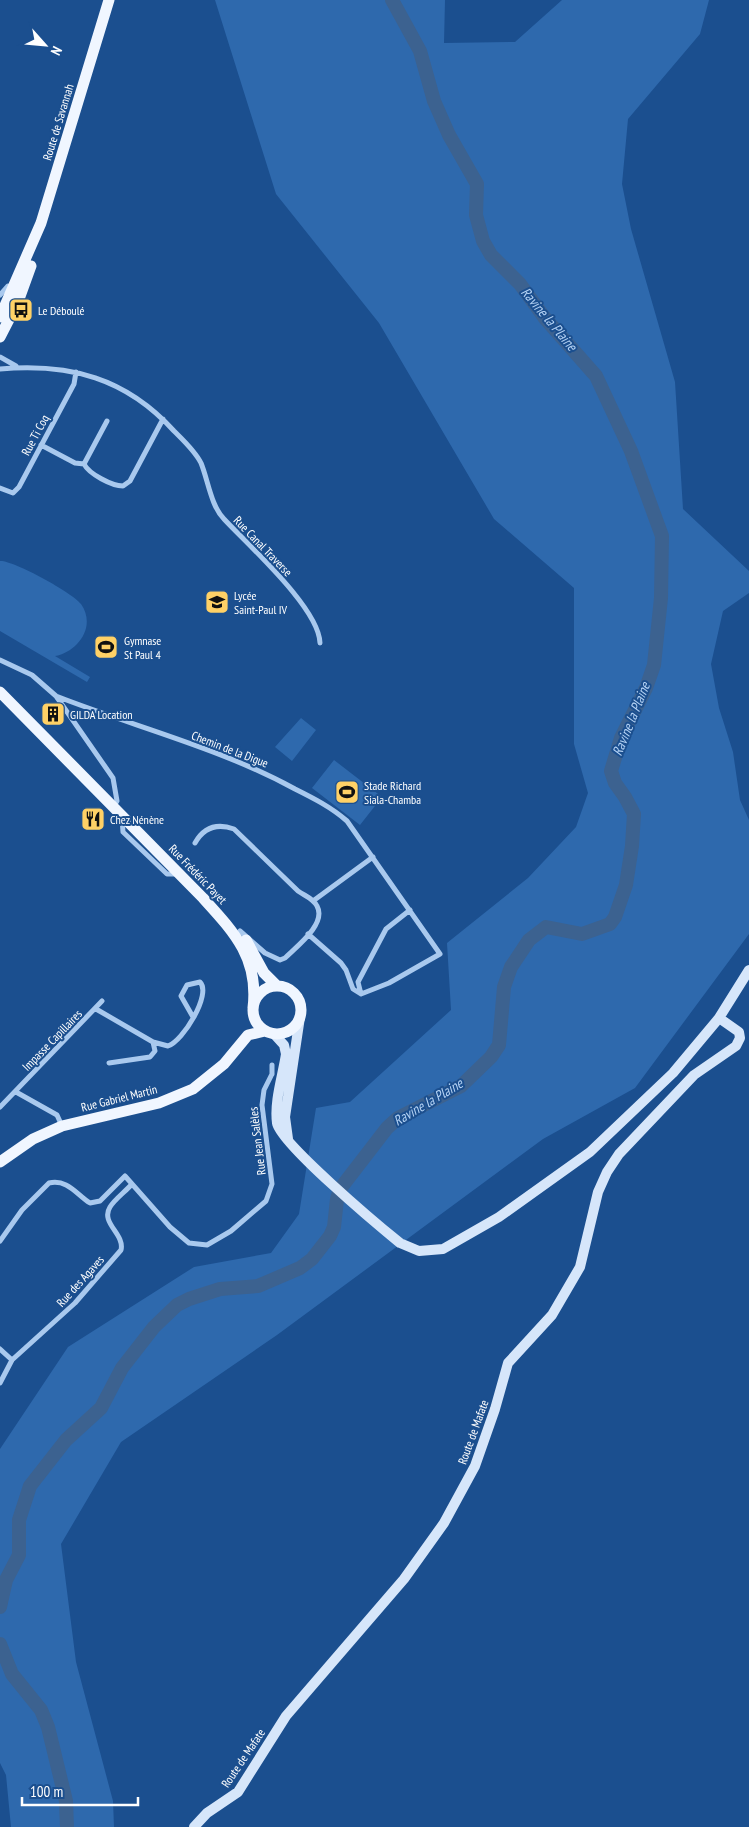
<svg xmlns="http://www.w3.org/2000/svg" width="749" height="1827" font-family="'PT Sans Narrow',sans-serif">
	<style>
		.green { fill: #2e69ad }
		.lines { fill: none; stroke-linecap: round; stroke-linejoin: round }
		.river { stroke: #3c6290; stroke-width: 14 }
		.minor { stroke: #a9c9ee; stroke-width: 5 }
		.secondary { stroke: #d6e6fa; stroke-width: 10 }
		.primary { stroke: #f0f6ff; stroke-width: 11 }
		.labels { text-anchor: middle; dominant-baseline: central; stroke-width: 4; stroke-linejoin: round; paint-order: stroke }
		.street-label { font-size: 12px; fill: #fff; stroke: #1b4f8f }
		.poi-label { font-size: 12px; fill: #fff; stroke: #1b4f8f; text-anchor: start }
		.water-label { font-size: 14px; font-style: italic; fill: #b5d3f5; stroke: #1b4f8f }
	</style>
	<rect width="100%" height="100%" fill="#1b4f8f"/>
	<path class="green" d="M215,0H445L444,43L515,42L562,0H709L700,34L628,119L622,184L631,229L675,382L683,509L749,571V593L723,611L711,664L719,708L733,752L740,800L749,820V934L635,1088L543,1139L277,1335L121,1442L61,1544L76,1662L113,1801L114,1827H11L6,1775L0,1763V1449L68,1347L194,1267L271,1253L299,1214L316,1108L350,1102L451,1010L447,943L528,878L576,827L588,793L574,744V588L494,519L379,323L276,194Z
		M0,561C13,560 73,593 81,604C97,627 77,652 55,656L90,677L87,682L0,631Z
		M301,718L316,730L292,761L275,747Z
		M334,760L382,797L360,825L312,788Z"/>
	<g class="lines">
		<path class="river" d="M0,1607L6,1580L19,1555V1520L30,1486L66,1440L101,1408L122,1368L154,1327L177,1305L189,1299L220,1289L258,1286L300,1268L312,1259L330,1236L334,1227L337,1199L340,1189L387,1128L398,1118L461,1086L491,1057L499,1045L504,987L511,967L529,940L546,927L582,934L610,924L615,917L626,885L632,846L634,814L625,797L615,783L611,771L621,738L646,688L654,665L661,598L662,536L631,451L596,376L544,317L520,284L491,255L483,241L476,215L477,184L449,135L434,101L420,51L392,0
			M0,1644L12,1674L41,1710L48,1727L66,1801L67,1827"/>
		<path class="minor" d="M0,295L8,286L13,288
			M0,357L16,366
			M0,369C70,363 126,378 174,431C184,441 195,451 201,463C208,480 211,506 224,519C248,545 319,608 320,643
			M41,445L75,463L84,464C89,474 112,486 123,486L130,481L163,419
			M84,464L107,421
			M0,488L13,493L19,487L74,384L76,372
			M0,660L32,675L56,696L113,778L117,801L114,806
			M56,696C135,727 220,748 295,789C313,798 331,807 347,821L440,954L389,983L361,994L353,989L346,970L341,963L308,934
			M122,818L123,832L167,874H178
			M195,843C204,827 217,823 234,829L298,891C305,896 313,898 317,906C327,924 296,947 285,958L280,960L265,953L240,931
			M313,901L373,857
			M361,994L358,982L386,929L410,910
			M96,1009L153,1042L168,1046C183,1041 212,994 200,982L187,985L181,996L193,1017
			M109,1063L150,1057L155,1051L153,1042
			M272,1065V1074
			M16,1092L57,1115L62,1126
			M0,1107L102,1001
			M0,1241L22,1210L49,1183C68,1179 76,1194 90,1203L100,1201L125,1176L170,1227L189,1243L207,1245L231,1231L266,1201L272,1184L262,1105L264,1090L272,1074
			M0,1349L12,1360
			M0,1383L12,1360L75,1303L121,1250C125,1234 100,1223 110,1207C115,1199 125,1192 132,1184"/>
		<path class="secondary" d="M274,1034L284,1045L286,1054C283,1075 274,1101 277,1123C280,1143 379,1226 400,1243L419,1251L443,1249L499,1217L590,1152L673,1073L719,1018L749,970
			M288,1139L285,1117L300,1017
			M194,1827L207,1813L238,1792L286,1716L404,1579L444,1523L475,1466L495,1409L508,1363L552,1315L580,1267L598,1192L607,1172L619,1154L694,1075L736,1046L740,1038L739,1032L719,1018"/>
		<path class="primary" d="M0,317L41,223L109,0
			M0,337L18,302L31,266
			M0,692L203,898C234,932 259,958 253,1008
			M246,940L264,973L277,986
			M253 1010a24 24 0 1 1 48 0a24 24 0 1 1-48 0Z
			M0,1162L33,1139L62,1126L159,1103L193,1089L224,1064L248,1035L265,1031"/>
	</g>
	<defs>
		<g id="bus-square" transform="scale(1.25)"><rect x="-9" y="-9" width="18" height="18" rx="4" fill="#ffd166" stroke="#1b4f8f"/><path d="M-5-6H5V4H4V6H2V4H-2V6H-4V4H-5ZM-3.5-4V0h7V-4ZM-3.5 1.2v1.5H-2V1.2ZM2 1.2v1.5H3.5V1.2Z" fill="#111"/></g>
		<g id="school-square" transform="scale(1.25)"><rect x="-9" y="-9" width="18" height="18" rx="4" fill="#ffd166" stroke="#1b4f8f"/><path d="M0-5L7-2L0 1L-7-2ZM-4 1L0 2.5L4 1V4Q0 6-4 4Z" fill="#111"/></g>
		<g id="stadium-square" transform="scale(1.25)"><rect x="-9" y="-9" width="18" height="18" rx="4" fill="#ffd166" stroke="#1b4f8f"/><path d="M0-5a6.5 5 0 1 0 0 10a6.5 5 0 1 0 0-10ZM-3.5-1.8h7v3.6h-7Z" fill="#111"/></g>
		<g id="building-square" transform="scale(1.25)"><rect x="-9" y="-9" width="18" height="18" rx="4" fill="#ffd166" stroke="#1b4f8f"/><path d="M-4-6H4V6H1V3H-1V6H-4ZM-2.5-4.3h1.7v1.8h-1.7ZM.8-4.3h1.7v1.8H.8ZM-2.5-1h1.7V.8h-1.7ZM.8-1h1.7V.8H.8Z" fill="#111"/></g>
		<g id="restaurant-square" transform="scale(1.25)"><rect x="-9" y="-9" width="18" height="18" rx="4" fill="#ffd166" stroke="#1b4f8f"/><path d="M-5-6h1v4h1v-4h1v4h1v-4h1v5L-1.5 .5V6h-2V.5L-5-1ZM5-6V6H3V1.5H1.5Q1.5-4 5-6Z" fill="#111"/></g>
	</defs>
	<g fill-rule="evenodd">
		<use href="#bus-square" x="21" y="310"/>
		<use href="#school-square" x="217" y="602"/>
		<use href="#stadium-square" x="106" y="647"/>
		<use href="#building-square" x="53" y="714"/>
		<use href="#stadium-square" x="347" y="792"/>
		<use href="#restaurant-square" x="93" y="819"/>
	</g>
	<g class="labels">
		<g class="street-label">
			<text transform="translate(58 122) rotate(-73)">Route de Savannah</text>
			<text transform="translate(35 435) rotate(-62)">Rue Ti Coq</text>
			<text transform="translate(263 546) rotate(46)">Rue Canal Traverse</text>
			<text transform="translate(230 749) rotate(21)">Chemin de la Digue</text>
			<text transform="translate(198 874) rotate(46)">Rue Frédéric Payet</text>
			<text transform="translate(52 1040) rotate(-46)">Impasse Capillaires</text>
			<text transform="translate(119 1098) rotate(-14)">Rue Gabriel Martin</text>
			<text transform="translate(257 1141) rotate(-97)">Rue Jean Salèles</text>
			<text transform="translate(80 1281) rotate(-48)">Rue des Agaves</text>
			<text transform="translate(473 1432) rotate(-70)">Route de Mafate</text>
			<text transform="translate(243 1758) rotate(-56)">Route de Mafate</text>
		</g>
		<g class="poi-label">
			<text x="38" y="310">Le Déboulé</text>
			<text x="234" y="595">Lycée<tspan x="234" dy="14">Saint-Paul IV</tspan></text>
			<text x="124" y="640">Gymnase<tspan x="124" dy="14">St Paul 4</tspan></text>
			<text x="70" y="714">GILDA Location</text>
			<text x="364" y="785">Stade Richard<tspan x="364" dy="14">Siala-Chamba</tspan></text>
			<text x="110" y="819">Chez Nénène</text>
		</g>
		<g class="water-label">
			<text transform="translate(549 319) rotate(50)">Ravine la Plaine</text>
			<text transform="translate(631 719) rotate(-68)">Ravine la Plaine</text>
			<text transform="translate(428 1102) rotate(-31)">Ravine la Plaine</text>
		</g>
	</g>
	<g transform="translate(45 45) rotate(117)" stroke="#1b4f8f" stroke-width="4" paint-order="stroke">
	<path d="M0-4L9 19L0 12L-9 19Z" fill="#ffffff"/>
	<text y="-8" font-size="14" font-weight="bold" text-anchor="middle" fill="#ffffff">N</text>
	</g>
	<path d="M22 1797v8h116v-8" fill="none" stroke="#ffffff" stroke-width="2.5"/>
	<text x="30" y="1797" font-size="15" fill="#ffffff" stroke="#1b4f8f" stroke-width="4" paint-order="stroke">100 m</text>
</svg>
